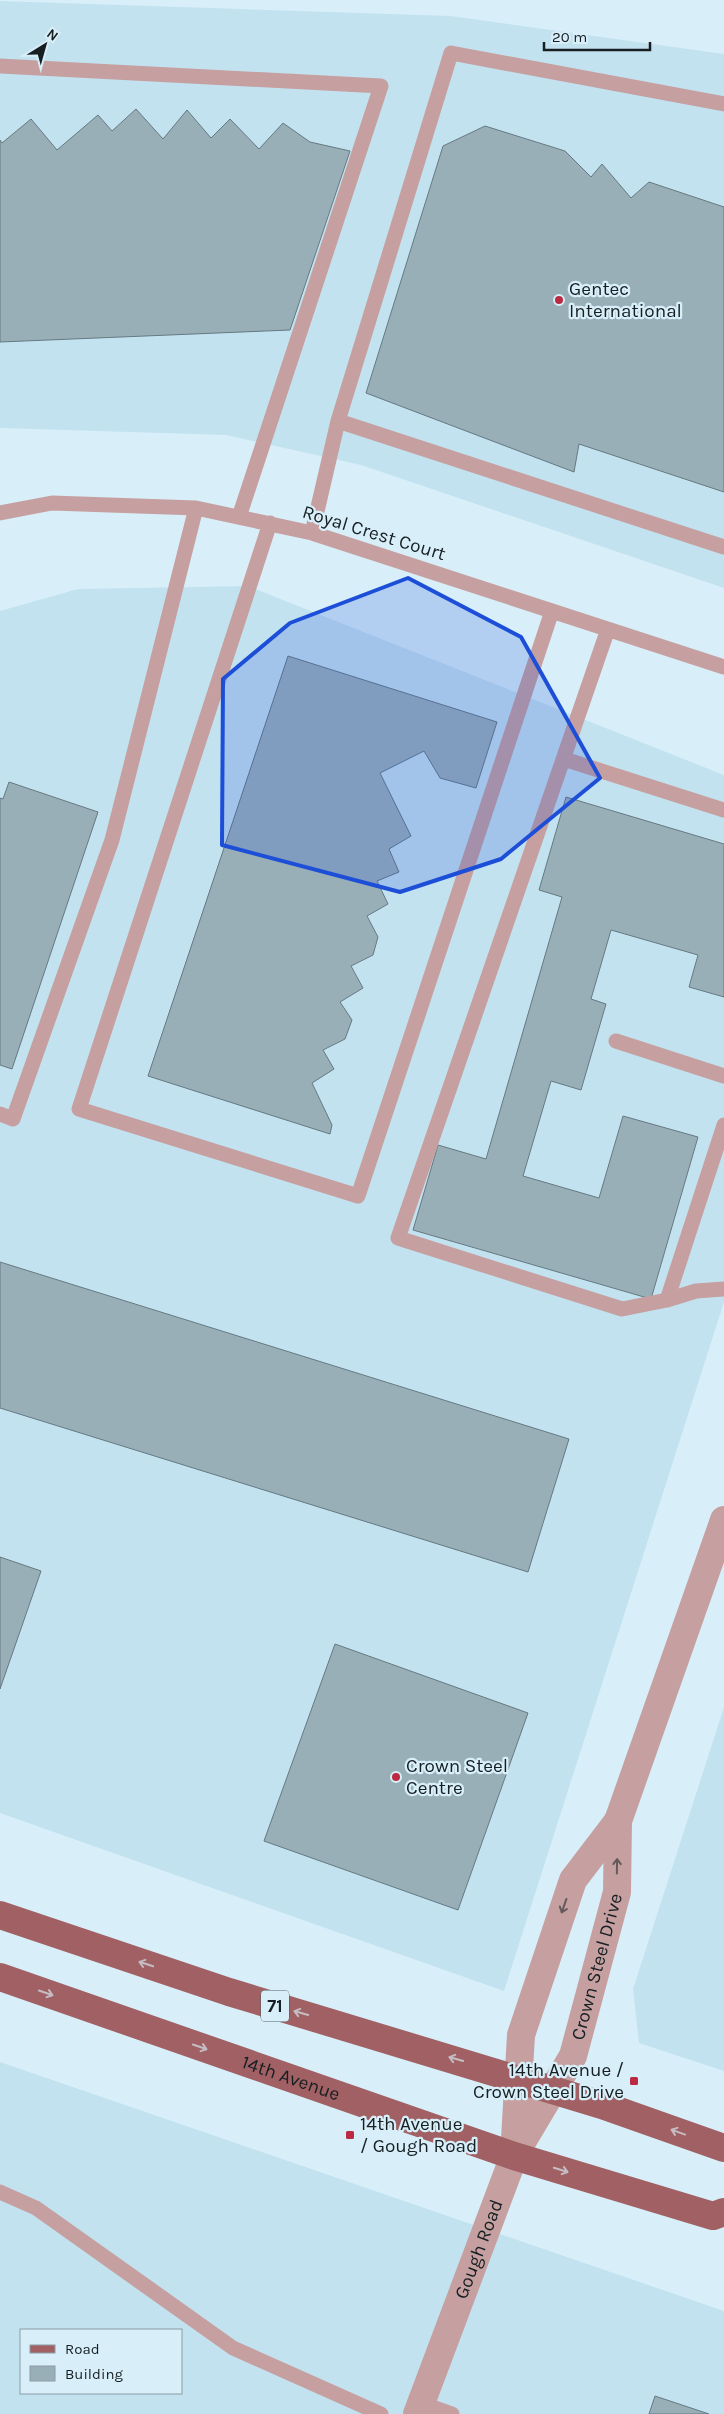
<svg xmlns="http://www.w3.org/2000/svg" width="724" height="2414" font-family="Karla,sans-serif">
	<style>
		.built { fill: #c3e2f0; fill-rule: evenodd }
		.building { fill: #99afb8; stroke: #657982 }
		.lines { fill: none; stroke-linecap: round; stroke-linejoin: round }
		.service { stroke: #c6a0a0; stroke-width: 15 }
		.minor { stroke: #c6a0a0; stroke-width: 28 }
		.tertiary { stroke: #c6a0a0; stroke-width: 28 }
		.primary { stroke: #a16063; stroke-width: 28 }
		.oneway { stroke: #66595b }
		.oneway2 { stroke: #c5bdc4 }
		.marked { fill: #1d4ed8; fill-opacity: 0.2; stroke: #1d4ed8; stroke-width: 4; stroke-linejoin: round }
		.poi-dot { fill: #bb2a42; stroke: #d8eff9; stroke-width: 2 }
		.labels { text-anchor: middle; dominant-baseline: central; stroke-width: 4.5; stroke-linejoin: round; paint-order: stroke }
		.shield { fill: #d8eff9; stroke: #515d63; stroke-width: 1 }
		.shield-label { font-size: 18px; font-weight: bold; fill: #171f23 }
		.poi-label { font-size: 19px; fill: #171f23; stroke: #d8eff9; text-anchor: start }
		.street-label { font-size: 19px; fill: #171f23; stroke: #d8eff9 }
	</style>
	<rect width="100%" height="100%" fill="#d8eff9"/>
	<path class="built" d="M0,1L451,16L724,54V588L361,465L226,435L0,428Z
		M248,586L724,775V1302L504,1991L0,1813V611L78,589Z
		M724,1707V2071L639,2043L633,1989Z
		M0,2062L724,2311V2414H0ZM21,2330H181V2393H21Z"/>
	<path class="building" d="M136,109L163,139L187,110L211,138L230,119L259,149L283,123L310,142L350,151L290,330L0,342V140L2,143L31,119L57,150L98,115L112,131Z
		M485,126L565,151L591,177L602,164L631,198L649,182L724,207V492L579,444L574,472L366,393L443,146Z
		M288,656L497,722L476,788L440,778L424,751L380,773L411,836L389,849L399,872L377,881L388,904L367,916L378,937L373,955L351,966L363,988L340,1002L352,1020L345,1039L323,1050L334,1069L312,1083L332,1125L330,1134L148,1076Z
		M9,782L98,812L12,1069L0,1065V798L3,799Z
		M566,797L724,844V997L689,987L698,955L611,930L591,999L606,1004L581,1090L551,1081L523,1176L599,1198L623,1116L698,1137L651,1299L413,1230L438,1145L486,1159L562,897L539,890Z
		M0,1262L569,1439L528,1572L0,1408Z
		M0,1557L41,1571L0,1689Z
		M335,1644L528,1713L458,1910L264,1841Z
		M655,2396L709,2414H649Z"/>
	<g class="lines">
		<path class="service" d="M0,66L381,86L239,517
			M338,421L724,547
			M0,513L52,503L196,508L312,533L724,667
			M270,523L79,1109L358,1196L552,611
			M312,533L338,421L451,53L724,104
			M608,629L398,1238L622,1309L667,1300L696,1291L724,1289
			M564,759L724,810
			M616,1041L724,1076
			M0,1114L13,1119L112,840L196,508
			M667,1300L724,1125
			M0,2192L36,2208L233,2348L381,2414
			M421,2403L452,2414"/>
		<g class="minor">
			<path id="s1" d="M516,2152L573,2056L617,1892L618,1821"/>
			<path id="s2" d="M417,2414L514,2156L521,2035L573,1880L618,1821"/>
		</g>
		<path class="tertiary" d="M618,1821L724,1520"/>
		<g class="primary">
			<path d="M0,1915L229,1992L602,2105L724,2148"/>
			<path id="s3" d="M0,1977L514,2156L713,2216L724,2212"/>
		</g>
	</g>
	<defs><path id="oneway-shaft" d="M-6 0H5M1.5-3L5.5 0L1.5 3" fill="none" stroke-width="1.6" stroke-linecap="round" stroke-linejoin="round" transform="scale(1.25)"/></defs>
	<g class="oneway">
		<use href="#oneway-shaft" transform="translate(617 1866) rotate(-89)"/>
		<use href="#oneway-shaft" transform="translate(564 1906) rotate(109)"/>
	</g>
	<g class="oneway2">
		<use href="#oneway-shaft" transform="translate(146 1964) rotate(-162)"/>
		<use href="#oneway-shaft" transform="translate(46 1993) rotate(19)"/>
		<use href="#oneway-shaft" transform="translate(301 2013) rotate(-164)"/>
		<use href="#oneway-shaft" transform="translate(200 2047) rotate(19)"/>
		<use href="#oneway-shaft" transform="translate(456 2059) rotate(-164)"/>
		<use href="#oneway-shaft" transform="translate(678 2132) rotate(-160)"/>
		<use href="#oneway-shaft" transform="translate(561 2170) rotate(17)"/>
	</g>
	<path class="marked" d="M408,578L521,637L600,778L501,859L400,892L222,845L223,679L290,623Z"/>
	<g class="poi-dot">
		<circle cx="559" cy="300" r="5"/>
		<circle cx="396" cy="1777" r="5"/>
		<rect x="629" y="2076" width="10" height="10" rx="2.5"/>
		<rect x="345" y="2130" width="10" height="10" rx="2.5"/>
	</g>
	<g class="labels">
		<rect class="shield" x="261" y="1990.5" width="28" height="31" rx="4"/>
		<g class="shield-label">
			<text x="275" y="2006">71</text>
		</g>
		<g class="poi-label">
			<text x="569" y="289">Gentec<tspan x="569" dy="22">International</tspan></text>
			<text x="406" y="1766">Crown Steel<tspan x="406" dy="22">Centre</tspan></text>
			<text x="624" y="2070" text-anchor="end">14th Avenue /<tspan x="624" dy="22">Crown Steel Drive</tspan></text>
			<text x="360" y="2124">14th Avenue<tspan x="360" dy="22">/ Gough Road</tspan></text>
		</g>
		<g class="street-label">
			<text transform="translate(374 533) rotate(17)">Royal Crest Court</text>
			<text stroke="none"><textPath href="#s1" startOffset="204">Crown Steel Drive</textPath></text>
			<text stroke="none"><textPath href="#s3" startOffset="308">14th Avenue</textPath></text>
			<text stroke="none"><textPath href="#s2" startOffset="176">Gough Road</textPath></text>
		</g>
	</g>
	<rect x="20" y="2329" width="162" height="65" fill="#d8eff9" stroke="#8b9ca3"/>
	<rect x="30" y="2345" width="25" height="8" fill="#a16063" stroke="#8b9ca3"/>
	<text x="65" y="2354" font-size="15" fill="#171f23">Road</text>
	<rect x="30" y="2366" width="25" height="15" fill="#99afb8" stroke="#8b9ca3"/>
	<text x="65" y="2379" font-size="15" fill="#171f23">Building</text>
	<g transform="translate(45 45) rotate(37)" stroke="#d8eff9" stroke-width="4" paint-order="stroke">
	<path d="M0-4L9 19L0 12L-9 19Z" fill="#171f23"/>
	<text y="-8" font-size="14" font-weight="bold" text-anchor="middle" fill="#171f23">N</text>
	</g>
	<path d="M544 42v8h106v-8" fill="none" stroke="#171f23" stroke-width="2.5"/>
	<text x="552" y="42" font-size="15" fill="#171f23" stroke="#d8eff9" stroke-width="4" paint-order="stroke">20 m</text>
</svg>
